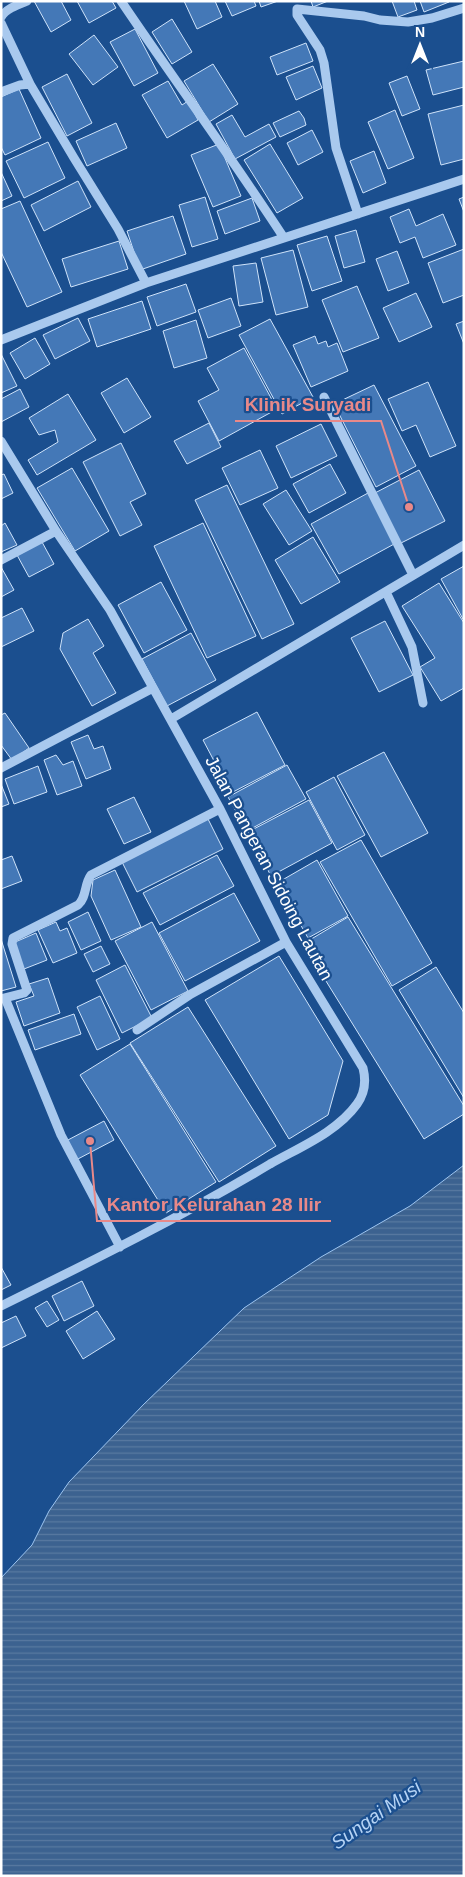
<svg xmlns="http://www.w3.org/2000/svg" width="465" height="1877" font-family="Helvetica,sans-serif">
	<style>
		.water { fill: url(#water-rules); stroke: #9cc4f0 }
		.building { fill: #4478b7; stroke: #cfe3fa }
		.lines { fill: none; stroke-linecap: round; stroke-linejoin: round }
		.minor { stroke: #a9c9ee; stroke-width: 9 }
		.labels { text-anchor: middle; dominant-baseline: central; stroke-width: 4.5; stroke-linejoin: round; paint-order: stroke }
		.street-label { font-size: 18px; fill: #fff; stroke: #1b4f8f }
		.water-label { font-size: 19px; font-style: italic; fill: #b5d3f5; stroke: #1b4f8f }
		.leader { fill: none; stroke: #e88989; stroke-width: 2 }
		.callout-dot { fill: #e88989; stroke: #1b4f8f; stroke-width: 2 }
		.callout-label { font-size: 19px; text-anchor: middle; font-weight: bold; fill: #e88989; stroke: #1b4f8f; stroke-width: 4.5; stroke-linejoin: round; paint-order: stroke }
	</style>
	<defs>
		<pattern id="water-rules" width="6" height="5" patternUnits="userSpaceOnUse" patternTransform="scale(1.25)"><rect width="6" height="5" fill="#3c6290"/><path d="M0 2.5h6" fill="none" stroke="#597aa1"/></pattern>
	</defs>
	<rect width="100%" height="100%" fill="#1b4f8f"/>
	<path class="water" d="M464,1165V1876H1V1578L32,1545L49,1511L69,1482L144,1404L244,1308L321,1257L410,1206Z"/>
	<path class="building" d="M34,1H61L71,20L51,32Z
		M77,1H112L116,8L89,23Z
		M184,1H215L222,17L197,29Z
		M225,1H254L256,6L232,16Z
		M259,1H278L261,7Z
		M311,1H328L313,7Z
		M392,1H414L417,10L398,17Z
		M420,1H449V2L424,12Z
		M172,19L192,52L172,64L152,32Z
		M135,29L158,73L134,86L110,42Z
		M94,35L118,67L93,85L69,54Z
		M306,43L313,61L277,75L270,57Z
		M464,61V87L433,95L426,70Z
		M213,64L238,104L209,122L184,81Z
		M313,66L322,88L296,100L286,77Z
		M67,74L92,123L67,136L42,87Z
		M407,76L420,109L402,116L389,83Z
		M168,81L182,105L188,101L198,120L167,138L142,95Z
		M19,89L41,138L5,155L1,147V97Z
		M464,105V159L441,165L428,114Z
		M395,110L414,158L388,169L368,122Z
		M299,111L304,118L306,125L280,137L273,123Z
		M232,115L245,137L269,124L276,137L235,159L216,124Z
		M116,123L127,148L87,166L76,141Z
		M312,130L323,152L298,165L287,143Z
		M48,142L65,178L24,198L6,161Z
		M219,144L241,196L213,207L191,155Z
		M270,144L303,198L277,213L244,160Z
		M374,151L386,183L363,193L350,161Z
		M1,172L12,196L1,201Z
		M78,181L91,207L44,231L31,205Z
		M205,197L218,239L192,247L179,205Z
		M464,197V212L459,199Z
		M252,198L260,221L225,234L217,211Z
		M20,201L62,292L27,307L1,252V209Z
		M409,209L416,226L443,214L456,245L423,258L415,237L400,243L390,217Z
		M173,216L186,254L140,270L127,231Z
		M356,230L365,262L344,268L335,236Z
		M327,236L342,281L312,291L297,245Z
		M119,241L128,269L71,287L62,259Z
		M464,249V295L443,303L428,263Z
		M293,250L308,307L276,315L261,258Z
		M397,251L409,283L388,291L376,259Z
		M256,263L263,302L239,306L233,266Z
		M186,284L196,312L157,326L147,297Z
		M357,286L379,338L343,352L322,300Z
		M416,293L432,327L399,342L383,308Z
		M231,298L241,326L208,338L198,310Z
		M142,301L151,329L97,347L88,319Z
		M78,318L90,341L55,359L43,335Z
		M270,319L313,397L282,414L239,335Z
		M196,320L207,358L174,368L163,331Z
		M464,321V344L456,324Z
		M315,336L318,344L326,341L328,347L337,343L348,371L311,387L293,345Z
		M35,338L50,364L25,379L10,353Z
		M244,348L277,409L219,441L198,401L219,390L207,368Z
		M1,354L17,386L1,393Z
		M127,378L151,417L124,433L101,393Z
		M428,382L456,446L430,457L416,425L402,431L388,399Z
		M374,385L416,466L376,487L334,404Z
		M20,389L29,407L1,422V399Z
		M68,394L96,440L37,475L28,460L58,442L55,430L39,435L29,418Z
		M209,423L221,447L187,464L174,441Z
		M321,424L337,456L291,478L276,446Z
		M121,443L146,494L130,502L142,525L120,536L83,462Z
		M260,450L278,488L240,505L222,468Z
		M330,464L346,493L309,513L293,484Z
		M72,468L109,531L75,551L37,488Z
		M419,470L445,521L399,544L373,494Z
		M4,474L13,493L1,499V475Z
		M227,485L294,624L262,639L195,500Z
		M286,490L312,531L289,545L263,504Z
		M368,493L396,543L339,574L311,524Z
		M5,523L17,545L1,552V526Z
		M203,523L256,636L207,658L154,546Z
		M313,537L340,582L301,604L275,560Z
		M42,542L54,564L29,577L17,555Z
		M464,566V618L463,619L441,579Z
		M1,567L14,590L1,597Z
		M161,582L187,630L144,653L118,605Z
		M439,583L464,623V688L441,701L420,667L435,658L402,606Z
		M22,608L34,631L1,647V618Z
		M88,619L104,646L93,653L116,693L92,706L60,649L63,633Z
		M385,621L413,675L379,692L351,638Z
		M191,633L216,680L167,706L142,659Z
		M257,712L285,765L231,793L203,740Z
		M5,713L29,748L12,760L1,745V715Z
		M88,735L94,749L103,746L111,769L86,779L71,742Z
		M384,752L428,833L381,857L337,776Z
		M56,755L63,765L73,761L82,786L57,795L44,760Z
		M287,765L306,799L247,831L228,797Z
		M38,766L47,792L14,804L5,779Z
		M334,777L365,835L337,850L306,792Z
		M1,784L9,804L1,807Z
		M134,797L151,832L124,844L107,809Z
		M309,800L332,843L271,876L248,832Z
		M208,819L223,849L137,892L122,862Z
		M361,840L432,963L392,986L320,862Z
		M217,855L234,886L160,925L143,893Z
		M12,856L22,881L1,889V860Z
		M317,860L348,916L308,938L277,883Z
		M115,870L141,927L111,940L91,896L93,880Z
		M234,893L260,941L185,981L159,933Z
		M88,912L101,941L81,950L68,922Z
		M348,917L464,1106V1114L424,1139L303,944Z
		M56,922L60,931L67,928L77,953L53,963L38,930Z
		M152,922L188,991L151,1010L115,941Z
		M36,933L47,960L24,969L13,943Z
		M1,939L16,987L1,991Z
		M101,946L110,964L93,972L84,954Z
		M279,956L343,1061L328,1115L289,1139L205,1000Z
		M125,965L152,1018L122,1033L96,980Z
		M436,967L464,1013V1098L399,990Z
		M48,978L60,1013L24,1026L16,1002L34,996L29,984Z
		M100,996L120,1039L97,1050L77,1007Z
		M188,1007L276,1146L219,1182L130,1043Z
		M74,1014L81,1034L35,1050L28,1030Z
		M130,1044L216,1182L166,1213L80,1075Z
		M104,1121L114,1140L76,1160L66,1141Z
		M1,1267L11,1285L1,1290Z
		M82,1281L94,1306L64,1321L52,1296Z
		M47,1301L59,1320L47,1327L35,1308Z
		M97,1311L115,1339L83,1359L66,1331Z
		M16,1316L26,1336L1,1348V1323Z"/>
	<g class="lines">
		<path class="minor" d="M121,1C175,81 232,158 284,238
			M1,17C6,9 17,5 27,1
			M1,23L30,84
			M1,92L20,85L30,84L74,158L118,229L146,283
			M358,214L336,148L324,63L320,50L297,15V9L364,16L380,20L408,22L432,18L464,8
			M1,340L146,283L464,179
			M324,397L413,575
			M1,441L56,531L110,610L220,809L286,942L363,1068C366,1080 365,1093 357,1104C337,1132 300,1147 270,1164C183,1216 92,1261 1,1306
			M1,560L56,531
			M386,592L412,647L423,703
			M171,719L464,545
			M1,768L153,688
			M5,998L61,1135L120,1247
			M1,999L24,993L27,990L12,944L13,938L78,905C87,897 84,884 91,875L220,809
			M137,1030L191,994L286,942"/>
	</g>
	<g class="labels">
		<g class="street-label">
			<text transform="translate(269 868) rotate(62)">Jalan Pangeran Sidoing Lautan</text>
		</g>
		<g class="water-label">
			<text transform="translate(376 1815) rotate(-35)">Sungai Musi</text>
		</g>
	</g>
	<path class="leader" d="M409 507L381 421H235M90 1141L97 1221H331"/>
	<g class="callout-dot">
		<circle cx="409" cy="507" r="5"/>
		<circle cx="90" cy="1141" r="5"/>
	</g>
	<g class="callout-label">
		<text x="308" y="411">Klinik Suryadi</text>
		<text x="214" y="1211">Kantor Kelurahan 28 Ilir</text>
	</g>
	<rect width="465" height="1877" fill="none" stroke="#ffffff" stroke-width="5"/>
	<g transform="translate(420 45)" stroke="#1b4f8f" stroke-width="4" paint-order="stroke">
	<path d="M0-4L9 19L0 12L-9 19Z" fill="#ffffff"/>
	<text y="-8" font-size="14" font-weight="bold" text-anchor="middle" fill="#ffffff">N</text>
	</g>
</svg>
